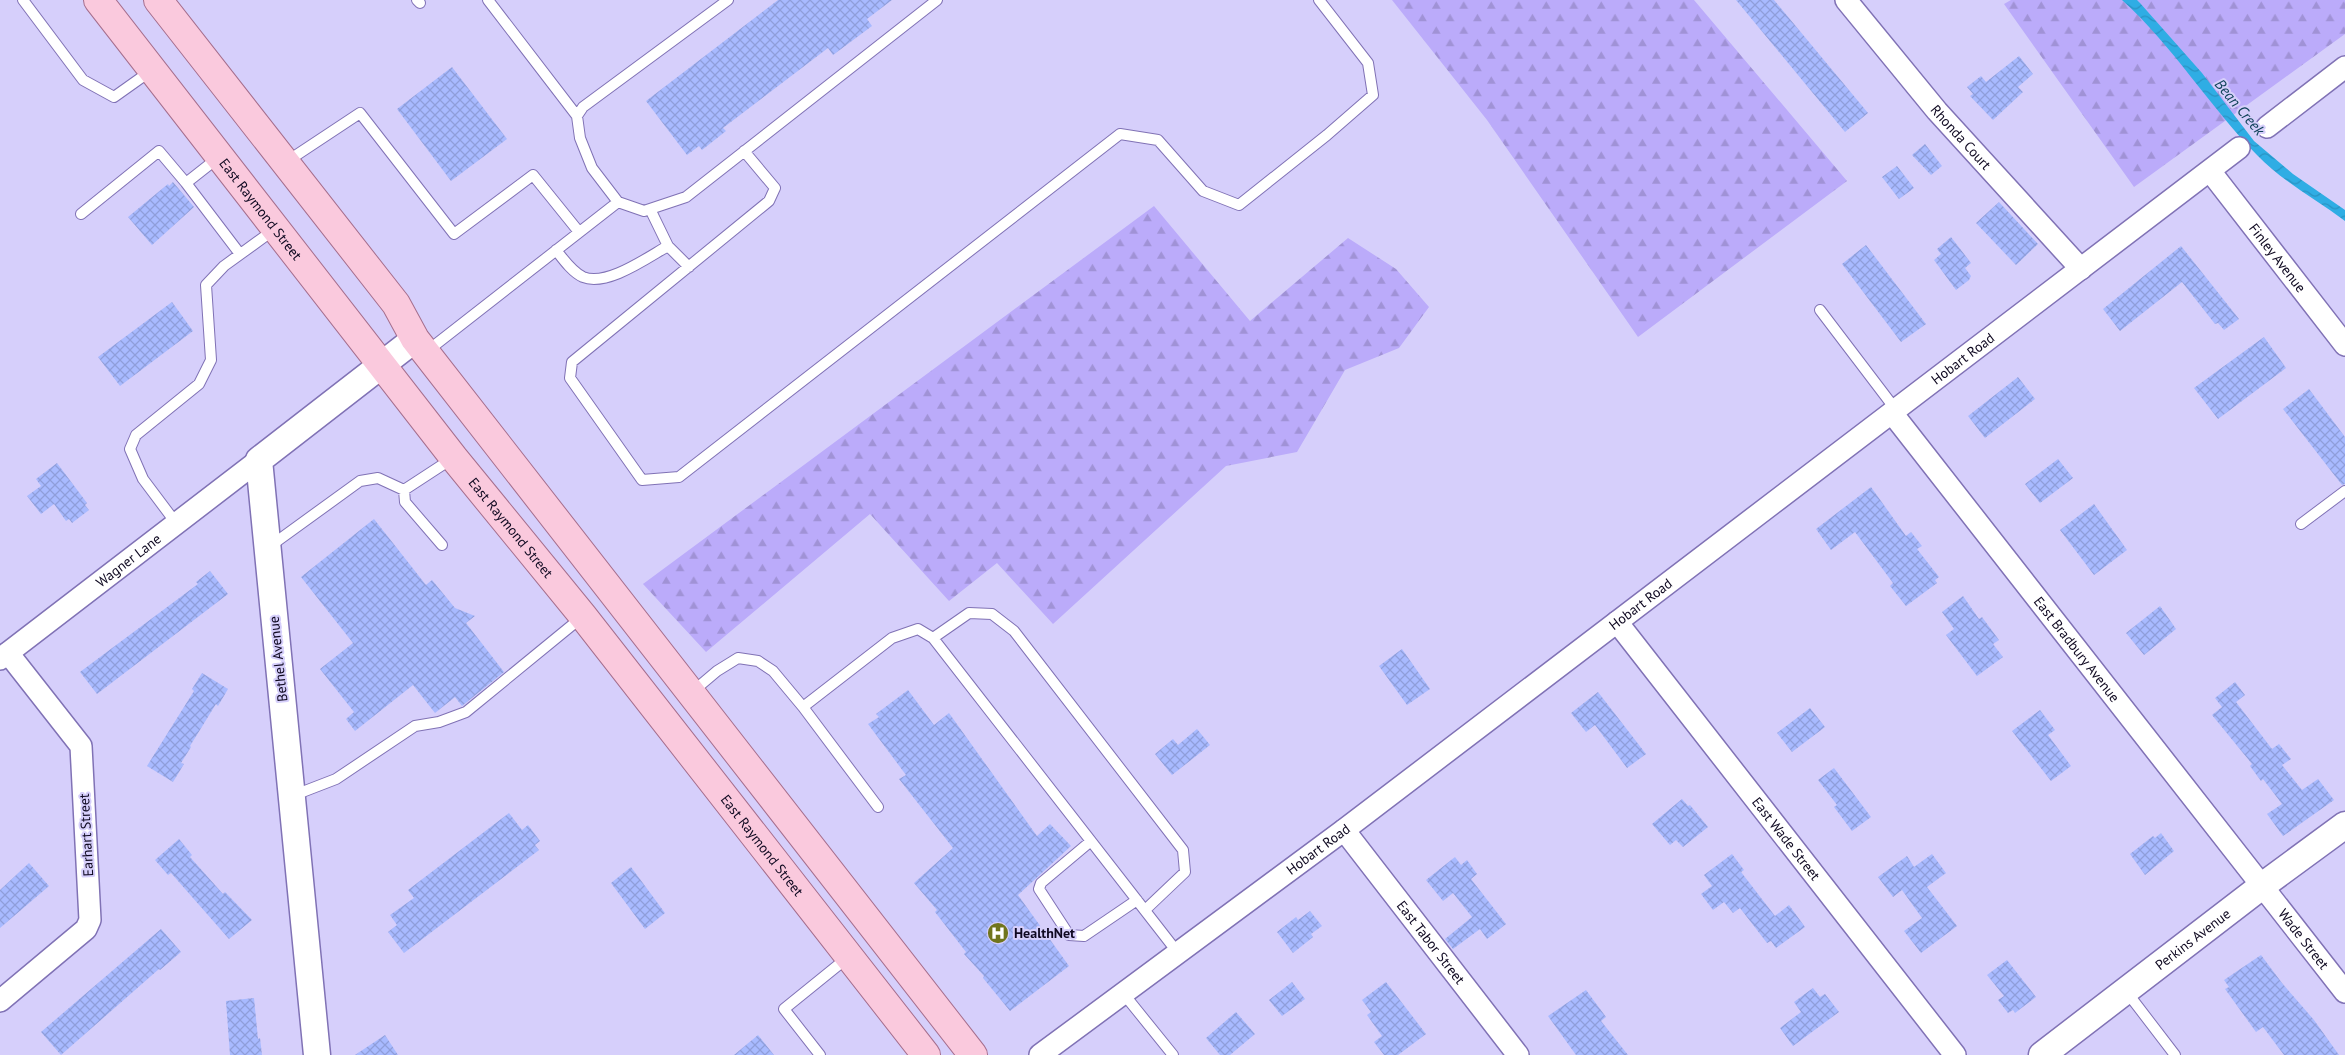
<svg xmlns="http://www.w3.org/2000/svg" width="2345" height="1055" font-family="'PT Sans',sans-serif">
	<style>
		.forest { fill: url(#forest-firs) }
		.water { fill: url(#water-waves) }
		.building { fill: url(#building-cross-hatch) }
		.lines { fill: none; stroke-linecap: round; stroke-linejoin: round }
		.service-casing { stroke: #8072b5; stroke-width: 12 }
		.minor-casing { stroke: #8072b5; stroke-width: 24 }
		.tertiary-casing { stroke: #8072b5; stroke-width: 29 }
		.primary-casing { stroke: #a56e8d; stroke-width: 30 }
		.service { stroke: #fff; stroke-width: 10 }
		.minor { stroke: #fff; stroke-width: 21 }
		.tertiary { stroke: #fff; stroke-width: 26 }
		.primary { stroke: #fac9dd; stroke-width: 28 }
		.labels { text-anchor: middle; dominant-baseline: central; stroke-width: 4; stroke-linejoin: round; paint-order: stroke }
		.street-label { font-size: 14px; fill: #0e0820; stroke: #d6cffb }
		.poi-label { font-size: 14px; font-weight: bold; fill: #0e0820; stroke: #d6cffb; text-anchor: start }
		.water-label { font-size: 15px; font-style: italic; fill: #104259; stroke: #d6cffb }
	</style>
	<defs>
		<pattern id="forest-firs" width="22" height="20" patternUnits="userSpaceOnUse" patternTransform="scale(1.25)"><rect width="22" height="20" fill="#bbabfa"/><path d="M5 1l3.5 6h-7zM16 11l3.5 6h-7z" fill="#a092d6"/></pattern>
		<pattern id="water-waves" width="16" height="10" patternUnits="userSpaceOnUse" patternTransform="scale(1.25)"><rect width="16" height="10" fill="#2fade4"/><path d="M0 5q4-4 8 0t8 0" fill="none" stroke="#2993c3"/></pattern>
		<pattern id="building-cross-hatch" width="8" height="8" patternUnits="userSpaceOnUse" patternTransform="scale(1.25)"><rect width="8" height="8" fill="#a8baff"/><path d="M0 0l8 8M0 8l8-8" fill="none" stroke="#8f9eda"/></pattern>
	</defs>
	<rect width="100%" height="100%" fill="#d6cffb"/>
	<path class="forest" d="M1392,0H1694L1847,181L1638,337L1487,120Z
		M2011,0H2345V34L2134,187L2004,4Z
		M1154,206L1250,321L1348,238L1396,269L1429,307L1399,348L1345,370L1297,452L1226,466L1053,624L997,563L949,601L870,514L706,652L643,584Z"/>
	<path class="water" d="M2122,0H2137L2140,3L2202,73L2254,141L2293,174L2345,210V221C2316,199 2283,182 2257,155C2209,106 2173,46 2122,0Z"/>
	<path class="building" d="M778,0H892L867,19L872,26L833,55L828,48L723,128L726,131L702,150L699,146L687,155L646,101Z
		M1736,0H1774L1868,113L1845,132Z
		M2019,56L2033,74L2018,87L2023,92L1993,120L1970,96L1973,94L1967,87L1981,76L1986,82Z
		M452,67L507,139L451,181L397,109Z
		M1925,144L1942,166L1931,175L1912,155Z
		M1897,166L1914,188L1899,199L1882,177Z
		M173,182L194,207L152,245L128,217L168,184L169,186Z
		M1999,202L2038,244L2016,265L1976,223Z
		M1951,237L1971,263L1965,268L1971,276L1969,280L1956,290L1934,260L1941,254L1937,249Z
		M1866,245L1926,324L1901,342L1842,264Z
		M2181,246L2239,319L2224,330L2218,323L2215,324L2182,282L2120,331L2103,309Z
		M172,302L193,331L120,386L98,357Z
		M2264,337L2286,368L2218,419L2194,388Z
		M2018,377L2035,399L1985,438L1968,416Z
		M2309,389L2345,437V484L2342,485L2283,409Z
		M2058,459L2073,478L2040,503L2025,484Z
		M57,463L87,503L85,505L89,510L72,523L69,519L66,521L54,504L41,514L27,496L41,486L36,479Z
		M1871,487L1906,536L1911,532L1922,546L1917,549L1939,577L1935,580L1937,583L1906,606L1890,586L1893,583L1855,532L1831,550L1816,529Z
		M2094,504L2127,550L2094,575L2060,530Z
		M374,519L426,585L432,580L455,608L475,616L466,623L504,672L462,706L455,697L435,713L413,685L355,731L346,719L354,712L320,669L353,643L301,577Z
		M210,571L228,594L97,694L80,672L198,584L196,582Z
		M1963,596L1979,619L1982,617L1999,640L1993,644L2003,657L1977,676L1946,635L1954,629L1942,612Z
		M2160,606L2176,629L2144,655L2126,633Z
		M1402,649L1430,689L1407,705L1379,666Z
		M202,673L228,689L218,706L216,704L190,746L191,747L181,763L184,764L173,782L147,766L194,691L192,689Z
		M2235,682L2245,695L2236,702L2272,749L2279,744L2291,759L2282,765L2302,790L2318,779L2334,800L2283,836L2267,814L2282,804L2263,779L2261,781L2250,766L2252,764L2212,715L2222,707L2215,698Z
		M908,690L934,725L949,713L1037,836L1050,824L1071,846L1018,895L1069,966L1010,1011L983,978L984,976L964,954L966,952L935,912L937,910L914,883L953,848L899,779L906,775L868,724L879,717L876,714Z
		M1598,692L1646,754L1627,768L1595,725L1586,732L1571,713Z
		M1810,708L1825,727L1792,752L1777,733Z
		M2040,710L2055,730L2048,735L2071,766L2051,781L2012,731Z
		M1197,729L1210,745L1172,775L1155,754L1173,739L1178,745Z
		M1834,768L1871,817L1852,831L1834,807L1837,805L1818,780Z
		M1682,799L1688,806L1690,805L1708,827L1683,847L1676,840L1670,845L1652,824Z
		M509,813L522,830L528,825L540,841L535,845L539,850L404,953L388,932L397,925L390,915L414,898L408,890Z
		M2161,833L2174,851L2145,875L2130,854L2153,836L2155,838Z
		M179,839L192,855L190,857L223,894L225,892L252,920L229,939L171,873L168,875L155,860Z
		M1732,854L1744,870L1741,872L1775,916L1789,905L1805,927L1776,948L1771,941L1767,943L1740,908L1733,913L1724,902L1713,910L1701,894L1712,886L1704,875Z
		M1932,854L1946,873L1927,887L1957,926L1921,953L1904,931L1922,918L1902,890L1893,897L1878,877L1907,856L1914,867Z
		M1455,857L1461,865L1467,860L1477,874L1471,879L1506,924L1487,939L1480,929L1453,949L1445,939L1472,917L1453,893L1443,901L1426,880Z
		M29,863L49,886L0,928V890Z
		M631,867L665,913L645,929L611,883Z
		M1310,911L1322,926L1311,934L1313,937L1293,953L1277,932L1296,917L1298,920Z
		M161,929L181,952L160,970L159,969L61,1055L41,1032Z
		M2261,955L2282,983L2314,1020L2339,1055H2284L2263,1027L2256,1032L2225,989L2229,987L2224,980Z
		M2007,960L2036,997L2015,1013L2013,1010L2008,1013L1998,1000L2004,996L1987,975Z
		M1292,982L1305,999L1282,1016L1269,1000Z
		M1386,982L1426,1034L1398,1055H1384L1374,1042L1382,1036L1367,1015L1371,1012L1362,1000Z
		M1813,988L1820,997L1825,994L1839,1012L1793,1046L1780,1028L1801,1012L1794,1002Z
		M1586,990L1606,1017L1601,1021L1628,1055H1576L1548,1016Z
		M254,998L258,1039L260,1038L262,1055H230L226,1001Z
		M1236,1012L1255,1034L1230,1055H1220L1206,1038Z
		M385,1035L398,1055H355Z
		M758,1035L774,1055H734Z"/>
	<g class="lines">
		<g class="service-casing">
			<path id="service" d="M23,0L83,80L114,97L152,70
				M417,0L420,3
				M488,0L577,116
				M728,0L583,107L577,116L580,138L592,168L618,202L644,211L686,197L937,0
				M744,151L775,188L769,201L572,362L570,378L642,480L679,477L1120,134L1158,140L1203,191L1239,205L1327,135L1373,95L1368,63L1319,0
				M286,162L360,113L454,234L533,175L579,232
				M186,183L240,254
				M650,209L668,246L689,267
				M81,214L159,151L186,183L219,157
				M556,250C563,259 572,272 583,277C607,287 648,257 668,246
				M1820,310L1896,410
				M426,352L618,202
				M404,490L405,502L442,545
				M176,523L143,479L130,449L136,435L199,384L211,360L206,285L224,266L275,229
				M2301,524L2345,491
				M269,547L360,481L378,478L404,490L453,458
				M933,638L969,613L992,614L1014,631L1183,850L1185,872L1145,910
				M691,693L717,671L738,658L758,661L773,671L803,707L892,638L918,629L933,638L1178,953
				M803,707L878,807
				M292,796L336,779L415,726L439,722L466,712L582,617
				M1091,841L1041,883L1039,889L1069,935L1084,936L1137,900
				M2126,991L2175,1055
				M1123,993L1173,1055
				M820,1055L784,1009L847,958"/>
		</g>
		<g class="minor-casing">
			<g id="minor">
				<path id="s1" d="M1846,0L1937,111L2081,269"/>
				<path d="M2267,127L2345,67"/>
				<path id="s2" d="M2210,171L2345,345"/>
				<path id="s3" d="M1892,413L2345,992"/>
				<path id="s4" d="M1617,622L1955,1055"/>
				<path id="s5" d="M0,659L259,460"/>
				<path id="s6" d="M1344,830L1518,1055"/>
				<path d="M0,1001L86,929L90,920L81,746L8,653"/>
				<path id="s7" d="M1040,1055L1344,830L2239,148"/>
			</g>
		</g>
		<g class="tertiary-casing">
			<g id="tertiary">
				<path d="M317,1055L259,460L415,339"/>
				<path id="s8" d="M2042,1055L2262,886L2345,825"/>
			</g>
		</g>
		<g class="primary-casing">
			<g id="primary">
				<path id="s9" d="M98,0L454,458L583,616L926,1055"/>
				<path d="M158,0L396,304L415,339L973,1055"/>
			</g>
		</g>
		<use href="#service" class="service"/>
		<use href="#minor" class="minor"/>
		<use href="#tertiary" class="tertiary"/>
		<use href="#primary" class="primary"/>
	</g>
	<defs>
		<g id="hospital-disc" transform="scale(1.125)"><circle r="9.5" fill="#70751d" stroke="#d6cffb"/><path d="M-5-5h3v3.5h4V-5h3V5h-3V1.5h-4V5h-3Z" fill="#fff"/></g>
	</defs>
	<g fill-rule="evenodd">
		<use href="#hospital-disc" x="998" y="933"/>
	</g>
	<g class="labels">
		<g class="street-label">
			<text stroke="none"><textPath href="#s1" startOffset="179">Rhonda Court</textPath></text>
			<text stroke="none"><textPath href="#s9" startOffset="265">East Raymond Street</textPath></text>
			<text stroke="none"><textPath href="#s2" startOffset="110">Finley Avenue</textPath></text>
			<text stroke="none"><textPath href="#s7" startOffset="1156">Hobart Road</textPath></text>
			<text stroke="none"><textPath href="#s9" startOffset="670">East Raymond Street</textPath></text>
			<text stroke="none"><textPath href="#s5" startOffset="162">Wagner Lane</textPath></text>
			<text stroke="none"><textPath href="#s7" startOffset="751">Hobart Road</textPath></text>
			<text stroke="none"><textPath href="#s3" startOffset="300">East Bradbury Avenue</textPath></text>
			<text transform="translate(278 659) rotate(-96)">Bethel Avenue</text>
			<text transform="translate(86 835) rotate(-93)">Earhart Street</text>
			<text stroke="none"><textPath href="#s4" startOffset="275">East Wade Street</textPath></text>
			<text stroke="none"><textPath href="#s9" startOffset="1075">East Raymond Street</textPath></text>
			<text stroke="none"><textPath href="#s7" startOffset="346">Hobart Road</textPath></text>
			<text stroke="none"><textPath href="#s8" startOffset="190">Perkins Avenue</textPath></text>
			<text stroke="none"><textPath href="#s3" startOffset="668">Wade Street</textPath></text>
			<text stroke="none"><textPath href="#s6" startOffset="142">East Tabor Street</textPath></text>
		</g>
		<g class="poi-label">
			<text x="1014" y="933">HealthNet</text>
		</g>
		<g class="water-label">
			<text transform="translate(2240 107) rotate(50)">Bean Creek</text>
		</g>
	</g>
</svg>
